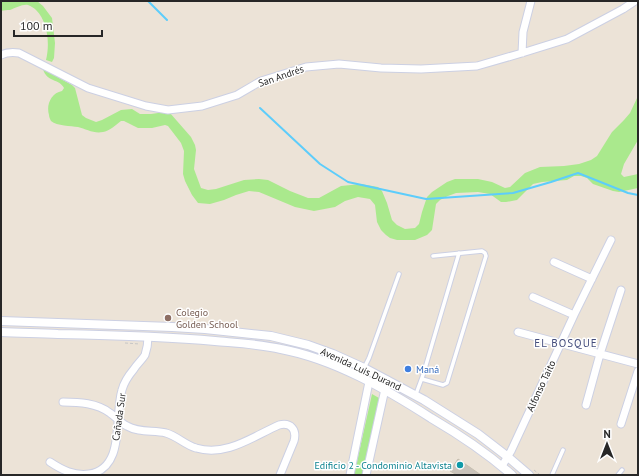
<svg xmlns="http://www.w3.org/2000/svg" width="639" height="476" font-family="'PT Sans',sans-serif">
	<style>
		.green { fill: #aae98d }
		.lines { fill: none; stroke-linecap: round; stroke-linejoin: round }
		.stream { stroke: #5dcdfb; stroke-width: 2 }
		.building { fill: #cac3ba; stroke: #c7c0b1 }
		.service-casing { stroke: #ccd0e3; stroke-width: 5.5 }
		.minor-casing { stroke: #ccd0e3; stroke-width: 9 }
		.tertiary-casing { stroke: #ccd0e3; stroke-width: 10 }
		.path { stroke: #c7c7c7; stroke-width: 1; stroke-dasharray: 3 2; stroke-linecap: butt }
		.service { stroke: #fff; stroke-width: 3.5 }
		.minor { stroke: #fff; stroke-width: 7 }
		.tertiary { stroke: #fff; stroke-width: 8 }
		.education-dot { fill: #8d6e63; stroke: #fff; stroke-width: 1.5 }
		.shop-dot { fill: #3f7fe0; stroke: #fff; stroke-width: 1.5 }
		.culture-dot { fill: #0f9aa8; stroke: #fff; stroke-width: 1.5 }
		.labels { text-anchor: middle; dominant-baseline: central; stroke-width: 3; stroke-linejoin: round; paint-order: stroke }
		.street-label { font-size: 10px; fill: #272727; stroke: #fff }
		.education-label { font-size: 10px; fill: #785e54; stroke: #fff; text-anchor: start }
		.shop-label { font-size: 10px; fill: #366cbe; stroke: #fff; text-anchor: start }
		.culture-label { font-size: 10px; fill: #0d838f; stroke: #fff; text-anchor: end }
		.neighbourhood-label { font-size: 11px; letter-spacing: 1px; fill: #444d7c; stroke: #fff }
	</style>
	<rect width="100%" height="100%" fill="#ece3d7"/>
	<path class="green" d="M6,1H37L43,6L52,18L55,43L54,58L52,62L46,60C50,44 48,22 36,10C34,8 31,6 28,5C22,4 16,8 10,10C7,10 4,10 1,11V2Z
		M43,69L72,85L75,88L82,115L86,118L96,122L102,120L121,110L132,109L140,114H151L165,112L170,113L191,137L195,145L196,150L194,169L201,188L208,190L216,189L244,180L259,179L268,180L290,191L308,198H319L341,186L361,184L378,187L382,191L387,203L392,220L397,225L405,229L415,228L419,224L422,212L427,197L432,192L447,182L455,179H478L492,182L505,188L510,187L525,173L540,167L564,166L579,164L591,160L597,156L612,132L624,120L630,113L638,96V140L624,164L621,174L624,177L638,174V188L619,192L613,191L593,184L587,178L581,176H574L567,180L542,182L533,184L517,200L506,202H501L490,194L478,192L456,193L448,196L440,200L436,204L432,230L427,235L415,240H397L390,238L386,235L381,230L377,222L375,205L370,199L358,197L345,201L335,207L314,211L295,207L259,192L249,191L236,195L224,200L210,204L198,203L192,195L185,181L183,174L184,151L181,143L168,126L165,125L152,128H138L124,121H121C116,125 109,131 103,132C94,134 86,129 78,127C71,126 57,126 51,121C50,119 49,117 49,115C46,105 51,93 62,91L64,88C59,78 47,83 43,69Z
		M372,394L379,398L363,475H354Z"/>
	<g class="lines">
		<path class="stream" d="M148,1L167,20
			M260,108L320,164L348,182L426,199L513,193L551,182L578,173L628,193L638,195"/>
	</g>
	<path class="building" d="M458,459L481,475H457L450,471Z"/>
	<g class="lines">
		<g class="service-casing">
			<path id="service" d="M364,368L369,358L399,274
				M422,379L443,385L447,383L486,256L485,253L482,251L433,256
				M416,394L423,375L459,253
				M552,475L563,450
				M618,475L622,470"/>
		</g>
		<g class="minor-casing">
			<path id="minor" d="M522,53L523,32L531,1
				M1,55C7,52 12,52 19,53L88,88L146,106L168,110L202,106L237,95L261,81L306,67L339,64L381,68L421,69L477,66L522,53L567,39L623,9L635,1
				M554,262L592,279
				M533,297L574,315
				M518,332L638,364
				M63,402C79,402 97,403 110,413C116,417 121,423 127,426C139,433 153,430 166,433C177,436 185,445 196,448C226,457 252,437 279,425C291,422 297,430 294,441L280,475
				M586,405L600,354L621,290
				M621,424L638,371
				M50,462C62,470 74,476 89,474C126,469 114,415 122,390C124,382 129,375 134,369C137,364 142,360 145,355C147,349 148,342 148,337
				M502,466L511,451L574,315L611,240
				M350,475L369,382L387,380L366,475"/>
		</g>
		<g class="tertiary-casing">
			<path id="tertiary" d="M1,321L172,327L205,329L271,336L308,345L333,354L364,368L424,400L478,434L508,457L529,475
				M1,332C20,333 39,333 58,334C111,335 163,336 215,341C237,343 259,344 281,349C334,359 386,389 431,418C460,435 487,453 512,475"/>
		</g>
		<path class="path" d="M125,343L140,344
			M534,470L540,475"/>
		<use href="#service" class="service"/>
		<use href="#minor" class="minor"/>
		<use href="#tertiary" class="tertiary"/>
	</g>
	<circle class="education-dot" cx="168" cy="318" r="4"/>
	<circle class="shop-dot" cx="408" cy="369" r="4"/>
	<circle class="culture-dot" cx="460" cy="465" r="4"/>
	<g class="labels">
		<g class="street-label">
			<text transform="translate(281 76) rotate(-19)">San Andrés</text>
			<text transform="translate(361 369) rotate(25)">Avenida Luis Durand</text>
			<text transform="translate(541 386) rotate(-65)">Alfonso Taito</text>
			<text transform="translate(119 417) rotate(-82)">Cañada Sur</text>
		</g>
		<g class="education-label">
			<text x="176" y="312">Colegio<tspan x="176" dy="12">Golden School</tspan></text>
		</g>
		<g class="shop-label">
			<text x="416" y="369">Maná</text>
		</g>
		<g class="culture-label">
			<text x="452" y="465">Edificio 2 - Condominio Altavista</text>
		</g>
		<g class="neighbourhood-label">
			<text x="566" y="343">EL BOSQUE</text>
		</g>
	</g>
	<rect width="639" height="476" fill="none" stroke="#272727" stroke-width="4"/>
	<g transform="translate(607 444)" stroke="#ffffff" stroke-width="3" paint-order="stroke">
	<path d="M0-3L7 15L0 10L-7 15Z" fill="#272727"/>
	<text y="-6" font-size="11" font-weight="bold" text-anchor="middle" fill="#272727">N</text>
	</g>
	<path d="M14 30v6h88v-6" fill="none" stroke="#272727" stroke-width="2"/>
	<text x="20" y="30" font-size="12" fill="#272727" stroke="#ffffff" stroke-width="3" paint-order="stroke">100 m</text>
</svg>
